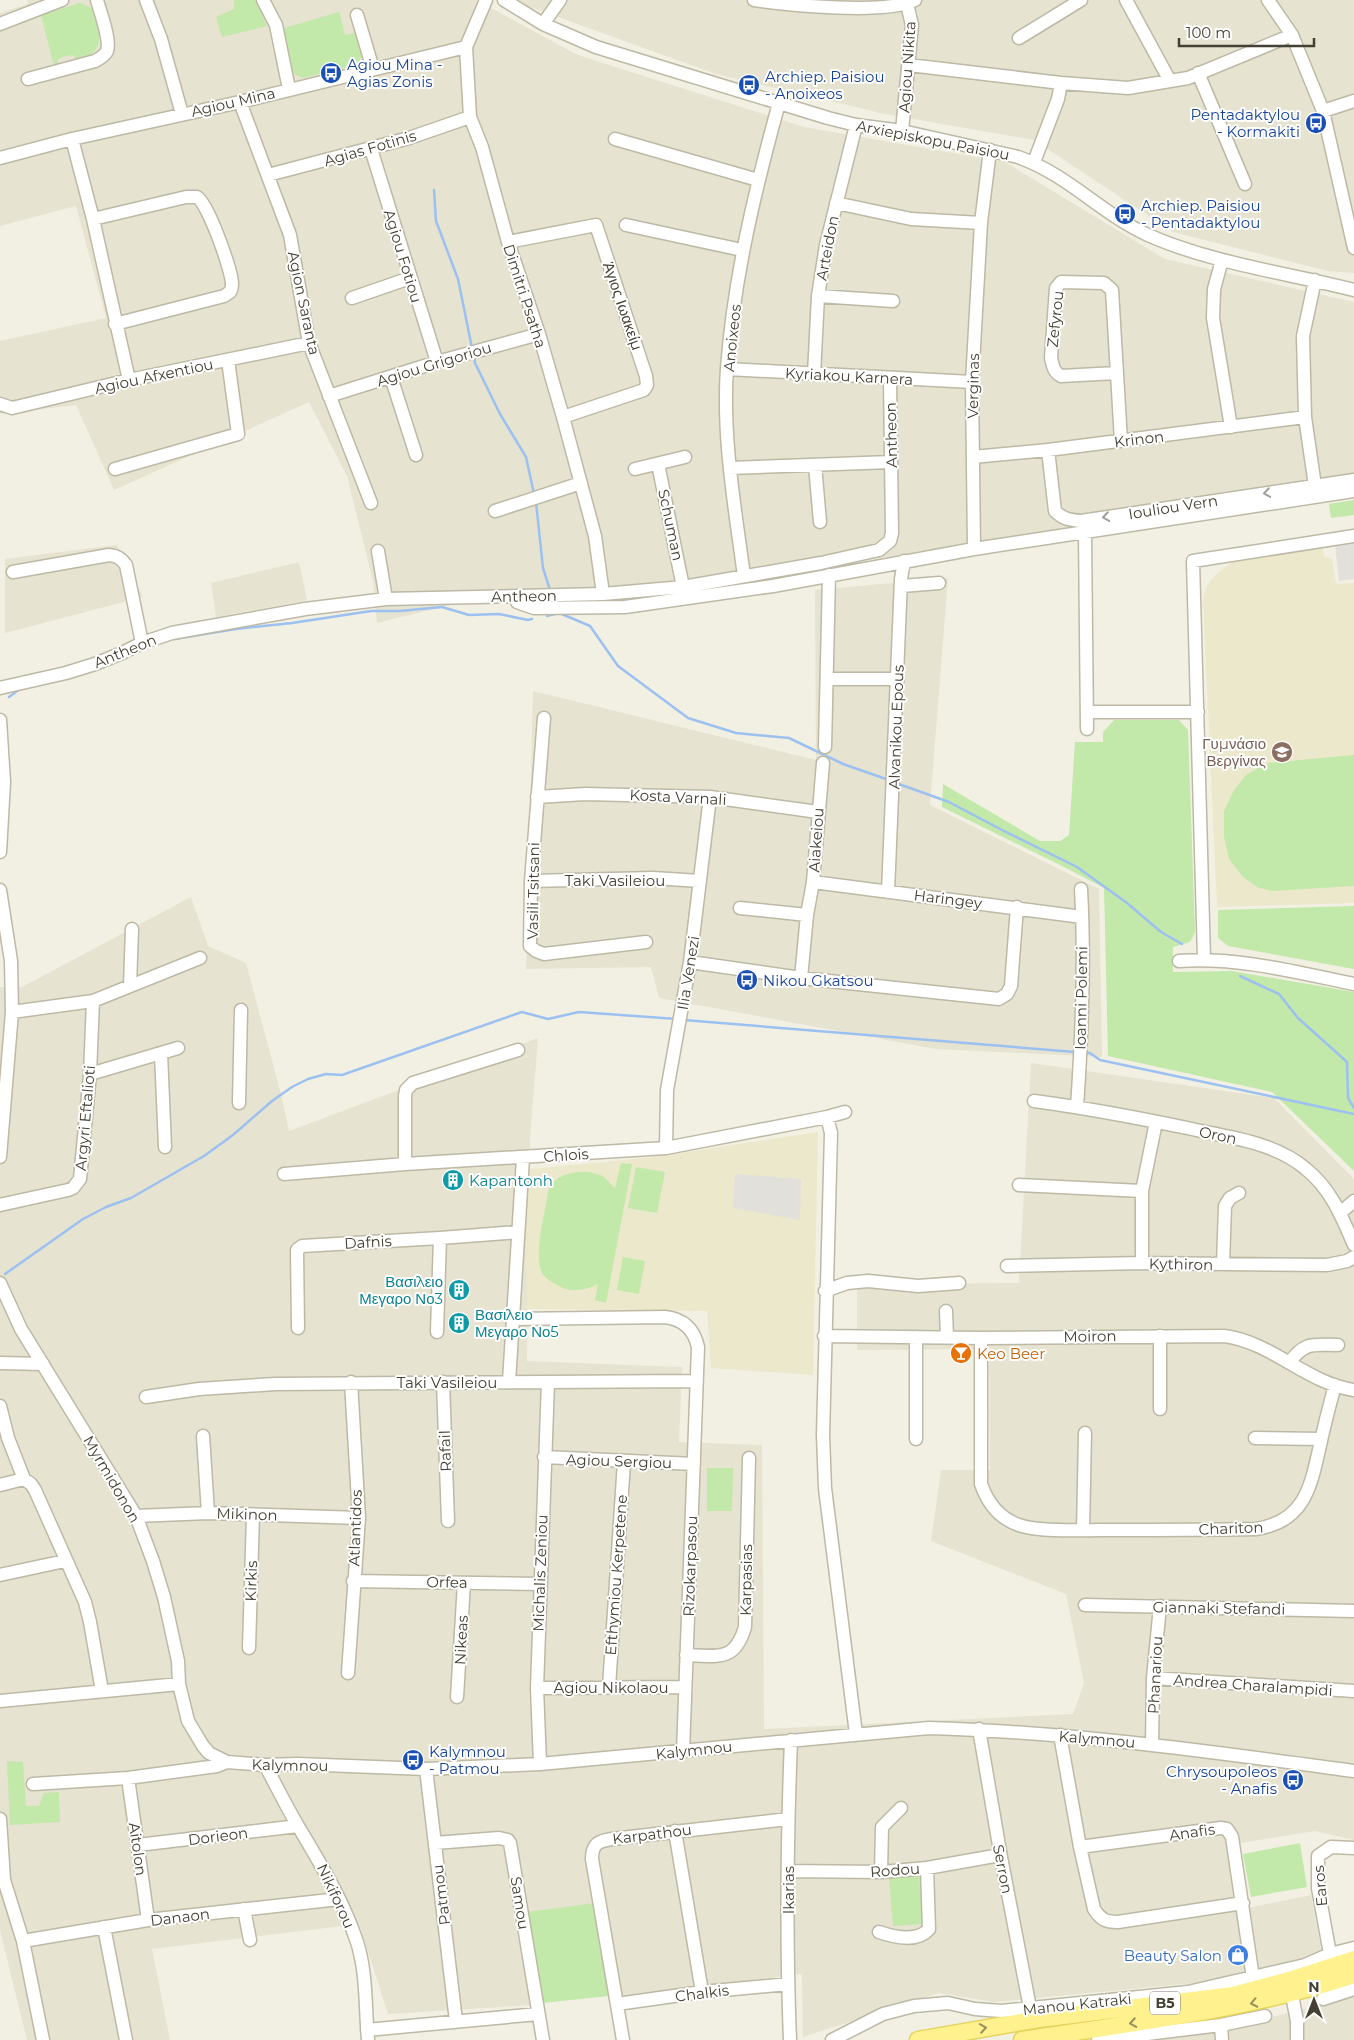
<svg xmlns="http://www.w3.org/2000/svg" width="1354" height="2040" font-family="Montserrat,sans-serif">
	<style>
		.residential { fill: #e6e3d0 }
		.education { fill: #ece8cc }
		.green { fill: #c2e8aa }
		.parking { fill: #e2e0db }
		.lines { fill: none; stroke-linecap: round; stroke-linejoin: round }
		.stream { stroke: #9cc1f1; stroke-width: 2.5 }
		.minor-casing { stroke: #bdb9a5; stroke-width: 15 }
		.major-casing { stroke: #e6d35d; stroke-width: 19 }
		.minor { stroke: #fff; stroke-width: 12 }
		.major { stroke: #fff18e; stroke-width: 16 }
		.oneway { stroke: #a2a099 }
		.oneway2 { stroke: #98905c }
		.labels { text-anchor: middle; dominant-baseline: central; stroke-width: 4; stroke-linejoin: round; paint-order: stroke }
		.shield { fill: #fff; stroke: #7c7970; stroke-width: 1 }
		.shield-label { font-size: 14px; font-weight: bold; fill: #444033 }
		.transit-label { font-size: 15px; fill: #164399; stroke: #fff; text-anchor: start }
		.street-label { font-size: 15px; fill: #444033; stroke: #fff }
		.education-label { font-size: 15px; fill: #785e54; stroke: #fff; text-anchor: end }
		.culture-label { font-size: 15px; fill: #0d838f; stroke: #fff; text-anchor: start }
		.food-label { font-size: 15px; fill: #c56008; stroke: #fff; text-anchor: start }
		.shop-label { font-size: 15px; fill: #366cbe; stroke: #fff; text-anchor: end }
	</style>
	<rect width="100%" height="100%" fill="#f2f0e3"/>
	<path class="residential" d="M28,0H476L578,55L804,127L1005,162L1165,259L1354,302V483L714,584L511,590L377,623L373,581L347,476L309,402L114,490L76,405L0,414V341L106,318L76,206L0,226V13L28,4Z
		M518,0H1354V273L1328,271L1173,232L1034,140L885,114L716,74L530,7Z
		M117,545L143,597L5,633V559Z
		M299,562L307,600L216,617L211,583Z
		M948,578L930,805L1099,889L1102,1057L936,1049L659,998L651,967L526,969L533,691L816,760L815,590Z
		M191,897L208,946L246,963L281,1094L289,1131L538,1038L530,1138L527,1361L682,1367L679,1442L762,1445L764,1729L1073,1714L1084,1683L1066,1594L931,1541L941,1470H990L989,1349L857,1350V1284L1019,1283L1031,1063L1274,1098L1354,1179V1840L1315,1831L1228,1845L1238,1910L1311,1895L1322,1954L1248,1974L1204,1982L994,2002L939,1993L803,2037L802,1974L620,1996L606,1902L513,1914L532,2005L388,2014L359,1924L152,1949L170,2040H27L0,1930V987H22Z
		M1354,1997V2040H1127L1239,2025Z"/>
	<path class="education" d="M1323,548L1324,556L1332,559L1336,584L1354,583V903L1217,907L1203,601L1206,587L1214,576L1232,562Z
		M818,1132L813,1375L711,1368L707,1311L528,1309L522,1170L653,1157Z"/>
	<path class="green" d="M234,0H255L267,26L222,37L216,17L234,9Z
		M80,3L92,8C100,32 108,51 77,61L73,55L62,57L57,60L58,64L54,66L41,15Z
		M339,12L345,35L358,32C361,45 366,54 356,65L303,78L296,75L291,70L284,28Z
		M1354,500V515L1331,518L1329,504Z
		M1114,720H1179L1188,730L1195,932L1190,942L1173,947V972L1232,971L1354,992V1171L1272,1092L1108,1056L1104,888L1066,868L942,807L943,784L1040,841H1060L1069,835L1075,742H1103V732Z
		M1354,755V886L1272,891L1259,888L1243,877L1229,859L1224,837V811L1234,790L1247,774L1268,763Z
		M1354,906V969L1228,946L1218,938V910Z
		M621,1163L632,1164L606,1303L595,1300L598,1284C584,1291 570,1293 557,1285C551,1282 545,1278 542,1273C533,1253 546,1209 549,1187C559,1172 583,1168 600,1175C606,1177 610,1184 615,1188Z
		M636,1167L665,1172L657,1213L628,1208Z
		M623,1257L645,1261L639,1294L617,1290Z
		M707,1468H733L732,1511H707Z
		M7,1761L23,1762L26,1806H39L44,1793L59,1792L60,1822L10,1825Z
		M1300,1843L1307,1887L1251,1897L1243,1854Z
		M919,1875L923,1924L893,1926L889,1877Z
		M595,1903L609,1996L542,2003L527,1912Z"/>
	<path class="parking" d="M1354,542V579L1339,581L1335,544Z
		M735,1174L801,1179L800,1220L733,1208Z"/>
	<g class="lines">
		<path class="stream" d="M434,190L436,221L458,279L472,348
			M474,356L475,363L500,414L526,457L534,494
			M536,502L543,568L550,590
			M557,612L590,626L618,666L688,718L736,733L789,738L843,764L889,780
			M547,616L555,614
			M174,639L236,629L292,623L371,611H400L442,607L469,615L499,614L528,620L532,619
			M137,652L150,647
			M9,697L20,689
			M896,783L949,802L1002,830L1077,867L1127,903L1161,932L1182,944
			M1240,976L1279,994L1298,1018L1347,1062L1348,1098L1354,1108
			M684,1020L1075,1052
			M1083,1053H1090L1100,1060L1354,1114
			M5,1274L83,1219L106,1207L131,1198L204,1156L233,1135L272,1101L292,1087L308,1079L326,1074L342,1075L522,1012L548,1019L579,1012L677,1019"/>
		<g class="minor-casing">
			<path id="minor" d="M146,0L161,39L182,114
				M263,0L276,25L289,89
				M486,0L466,47L470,117L482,147L508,242L539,334L563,417L595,536L603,594
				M504,0L543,24L596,47L828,118L856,125L902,131L1018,157C1067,174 1102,214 1148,235C1211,263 1287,273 1354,290
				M754,0C788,5 887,15 915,0
				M1126,0L1170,81
				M1268,0L1292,35L1323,111L1354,248
				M357,15L373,69
				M0,24L62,0
				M543,24L560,0
				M1019,38L1081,0
				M909,65L1061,83L1058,99L1034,162
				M1198,73L1245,184
				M28,79L95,61C100,58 105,56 107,51C111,40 100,12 97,0
				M1061,83L1128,88L1188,78L1292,35
				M240,102L290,235L309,343L371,503
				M1323,111L1354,101
				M902,131L912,25L907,4
				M72,139L93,219L129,380
				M615,139L758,180
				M371,149L437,362
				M0,158L72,139L240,102L466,47
				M268,175L409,138L470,117
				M836,203L911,219L981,223
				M93,219L186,197H197C208,203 232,271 232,284C232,289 232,288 230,292L224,296L115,324
				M626,225L742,250
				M508,242L596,225L646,376L647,385L644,390L563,417
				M1222,260L1214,289L1213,318L1231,427
				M1315,280L1303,336L1305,417L1315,486
				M818,296L893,301
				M352,298L410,278
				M727,369L972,382
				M1116,373L1061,376C1054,372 1053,367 1051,358L1056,288L1061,282L1104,283L1112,290L1121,441
				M814,374L818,296L826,245L856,125
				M391,377L416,455
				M329,396L437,362L539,334
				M0,404L12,408L129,380L309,343
				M1048,450L1055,511C1063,519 1069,520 1081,521L1354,480
				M973,457L1048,450L1305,417
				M658,464L683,587
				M815,465L820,522
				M730,468L891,462
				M115,469L238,434L228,360
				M635,469L685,457
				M495,511L581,483
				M1085,533L1087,729
				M974,549L972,382L981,223L990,150
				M378,551L386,599
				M13,572L109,555C117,556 121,558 126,565L142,643
				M744,576C735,508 722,437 727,368C734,277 755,190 779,103
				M902,586L939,583
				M517,602L534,608L625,607L773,586L974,549L1354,491
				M827,679H898
				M0,688L66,673L95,664L122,653L142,643L172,633L305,609L386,599L603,594L683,587L821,563L879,550L890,541L892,533L890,379
				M1087,712H1198
				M544,718L531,881L530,946L536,951L544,954L646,942
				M0,720L4,782L0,852
				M825,747L829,575
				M537,797L585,794L710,797L818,812
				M531,881L653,878L700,881
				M813,882L1082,917
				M0,890L11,961L12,1012L0,1157
				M888,892L901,579L904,561
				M740,908L807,915
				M1204,959L1193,561L1354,536
				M1179,961C1238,957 1296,972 1354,984
				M690,962L801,978L999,999L1007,994L1011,986L1017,907
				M801,978L807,915L813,882L823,763
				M130,986L132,929
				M12,1012L93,1001L200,958
				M161,1053L165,1147
				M90,1074L178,1048
				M1034,1101C1087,1108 1139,1118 1192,1129C1231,1138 1274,1142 1306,1169C1331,1189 1342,1217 1354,1245
				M239,1103L241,1010
				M1077,1107C1082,1035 1085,961 1081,889
				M827,1117L831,1133L823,1435L825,1488L856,1734
				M666,1148L667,1090L690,962L710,797
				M405,1164V1096L406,1090L413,1083L518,1050
				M284,1174L405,1164L666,1148L827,1117L845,1112
				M1019,1185L1142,1191
				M0,1205L68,1190L73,1188L80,1179L90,1074L93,1001
				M1340,1213L1354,1201
				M1142,1263V1191L1156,1122
				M1223,1264L1225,1206L1230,1198L1239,1193
				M1007,1266L1142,1263L1327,1265L1347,1261L1354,1257
				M0,1283L21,1329L136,1516L153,1561L164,1597L178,1661L179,1684L188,1721L203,1746L209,1753L227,1762
				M825,1291L847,1283L868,1281L918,1286L959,1283
				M946,1311L947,1337
				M513,1319L665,1317C683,1319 694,1329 698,1347L683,1752
				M298,1328L297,1250L302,1246L440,1238L518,1232
				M437,1332L440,1238
				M824,1336L981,1338L1224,1336C1272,1342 1306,1383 1354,1390
				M916,1337V1439
				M981,1338V1484C988,1504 1001,1520 1022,1526C1043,1532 1080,1530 1102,1530C1154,1530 1205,1530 1256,1529C1307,1521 1311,1484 1321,1441C1325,1422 1330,1404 1335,1385
				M0,1363L43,1364
				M1289,1363C1305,1341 1313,1345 1338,1345
				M443,1382L448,1521
				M509,1382L523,1158
				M146,1397L199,1389L275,1384L696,1381
				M0,1406L8,1438L24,1479
				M1160,1409V1336
				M203,1436L208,1513
				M1255,1438L1321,1439
				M544,1457L694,1464
				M0,1485L24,1479L31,1484L35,1490L85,1602L90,1622L102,1691
				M136,1516L208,1513L359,1518
				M1083,1530L1085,1433
				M0,1575L65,1561
				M353,1581L540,1584
				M1085,1605L1354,1611
				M249,1648L253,1515
				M686,1655C718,1656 735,1662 745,1627L749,1458
				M348,1673L359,1518L351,1382
				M1153,1678L1354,1691
				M609,1687L624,1462
				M537,1688L685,1687
				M457,1697L464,1583
				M0,1701L179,1684
				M979,1729L1001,1857L1030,2008
				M1060,1735L1080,1847L1094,1909C1101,1920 1106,1922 1118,1922L1243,1903
				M1152,1744L1153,1678L1160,1606
				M540,1764L537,1688L548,1382
				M265,1765C276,1785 286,1806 298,1826C320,1863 343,1900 357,1942C367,1973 365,2007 368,2040
				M426,1769L456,2021
				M128,1778L148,1920
				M33,1784L128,1778L217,1766L227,1762L265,1765L298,1764L426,1769L540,1764L929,1728C1072,1732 1213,1752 1354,1771
				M0,1819L4,1880L23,1941L43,2040
				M675,1831L702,1992
				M435,1843L499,1838L508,1840L510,1843L543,2040
				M138,1845L298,1826
				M1080,1847L1221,1828L1227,1829L1232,1837L1253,1978
				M788,1871L881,1872L927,1868L1000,1855
				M881,1872L882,1827L901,1808
				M244,1909L250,1940
				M104,1927L126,2040
				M879,1932C894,1937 917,1943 929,1929L927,1868
				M23,1941L148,1920L339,1899
				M1330,1954L1318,1888V1856L1331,1847L1354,1848
				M1290,1985L1297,2021V2040
				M1323,1999L1354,1989
				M617,2004L702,1992L788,1984
				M1221,2025L1222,2040
				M367,2030L538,2014
				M623,2040L592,1859C592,1844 598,1841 612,1839L788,1819
				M790,2040C786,1940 787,1840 791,1740
				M832,2040L883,2014L914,2006L948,2003L975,2009L1001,2011L1188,1992L1305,1965L1330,1954L1354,1948
				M1098,2040L1221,2025L1265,2016"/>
		</g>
		<g class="major-casing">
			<path id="major" d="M918,2040L1039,2019L1233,1995L1289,1980L1354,1959
				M1022,2040C1134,2023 1246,2010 1354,1975"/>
		</g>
		<use href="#minor" class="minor"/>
		<use href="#major" class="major"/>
	</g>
	<defs><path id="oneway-chevron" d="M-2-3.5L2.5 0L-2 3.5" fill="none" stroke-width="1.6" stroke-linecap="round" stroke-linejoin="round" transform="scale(1.25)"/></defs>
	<g class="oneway">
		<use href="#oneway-chevron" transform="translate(1267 493) rotate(171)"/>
		<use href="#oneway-chevron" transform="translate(1106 517) rotate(171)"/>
	</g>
	<g class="oneway2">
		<use href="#oneway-chevron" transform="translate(1254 2003) rotate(168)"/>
		<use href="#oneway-chevron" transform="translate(1133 2023) rotate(171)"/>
		<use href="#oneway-chevron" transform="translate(983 2028) rotate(-9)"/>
	</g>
	<defs>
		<g id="bus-disc" transform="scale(1.125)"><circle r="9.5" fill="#1a4fb4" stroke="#fff"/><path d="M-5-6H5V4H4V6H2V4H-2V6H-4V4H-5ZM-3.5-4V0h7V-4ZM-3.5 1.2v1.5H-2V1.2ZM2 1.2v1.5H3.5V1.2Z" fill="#fff"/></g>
		<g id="school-disc" transform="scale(1.125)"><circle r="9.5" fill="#8d6e63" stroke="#fff"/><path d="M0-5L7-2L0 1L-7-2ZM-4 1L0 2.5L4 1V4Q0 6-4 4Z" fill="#fff"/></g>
		<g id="building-disc" transform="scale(1.125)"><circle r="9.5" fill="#0f9aa8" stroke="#fff"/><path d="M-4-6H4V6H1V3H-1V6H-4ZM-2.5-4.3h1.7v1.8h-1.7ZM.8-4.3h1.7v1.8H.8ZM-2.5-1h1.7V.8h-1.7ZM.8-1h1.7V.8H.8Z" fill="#fff"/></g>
		<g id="bar-disc" transform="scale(1.125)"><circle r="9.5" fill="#e8710a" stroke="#fff"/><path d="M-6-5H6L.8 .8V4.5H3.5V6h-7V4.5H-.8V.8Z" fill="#fff"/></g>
		<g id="shop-disc" transform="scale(1.125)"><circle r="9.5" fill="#3f7fe0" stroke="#fff"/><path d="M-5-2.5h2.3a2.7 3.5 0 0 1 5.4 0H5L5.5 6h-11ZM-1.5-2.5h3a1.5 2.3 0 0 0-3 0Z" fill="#fff"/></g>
	</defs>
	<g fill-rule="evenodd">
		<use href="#bus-disc" x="331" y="73"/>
		<use href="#bus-disc" x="749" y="85"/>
		<use href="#bus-disc" x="1316" y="123"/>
		<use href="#bus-disc" x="1125" y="214"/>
		<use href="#school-disc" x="1282" y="752"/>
		<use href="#bus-disc" x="747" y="980"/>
		<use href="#building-disc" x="453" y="1180"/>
		<use href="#building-disc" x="459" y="1290"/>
		<use href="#building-disc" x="459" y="1323"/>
		<use href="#bar-disc" x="961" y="1353"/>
		<use href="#bus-disc" x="413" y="1760"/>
		<use href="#bus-disc" x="1293" y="1780"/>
		<use href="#shop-disc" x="1238" y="1955"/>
	</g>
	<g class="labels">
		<rect class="shield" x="1150" y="1991.5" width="30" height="23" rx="4"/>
		<g class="shield-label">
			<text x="1165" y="2003">B5</text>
		</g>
		<g class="transit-label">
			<text x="347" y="64">Agiou Mina -<tspan x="347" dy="17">Agias Zonis</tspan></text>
			<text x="765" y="76">Archiep. Paisiou<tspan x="765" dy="17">- Anoixeos</tspan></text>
			<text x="1300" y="114" text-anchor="end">Pentadaktylou<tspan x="1300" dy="17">- Kormakiti</tspan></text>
			<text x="1141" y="205">Archiep. Paisiou<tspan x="1141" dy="17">- Pentadaktylou</tspan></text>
			<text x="763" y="980">Nikou Gkatsou</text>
			<text x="429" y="1751">Kalymnou<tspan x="429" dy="17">- Patmou</tspan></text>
			<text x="1277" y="1771" text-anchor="end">Chrysoupoleos<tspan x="1277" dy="17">- Anafis</tspan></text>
		</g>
		<g class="street-label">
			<text transform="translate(907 67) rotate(-86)">Agiou Nikita</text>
			<text transform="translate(233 102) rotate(-13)">Agiou Mina</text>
			<text transform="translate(933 140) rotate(11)">Arxiepiskopu Paisiou</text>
			<text transform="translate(370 148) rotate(-16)">Agias Fotinis</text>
			<text transform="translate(827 248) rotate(-79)">Arteidon</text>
			<text transform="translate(403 256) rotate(73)">Agiou Fotiou</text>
			<text transform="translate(525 296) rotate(72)">Dimitri Psatha</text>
			<text transform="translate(304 303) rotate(78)">Agion Saranta</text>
			<text transform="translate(623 306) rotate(71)">Άγιος Ιωακείμ</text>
			<text transform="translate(1055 319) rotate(-84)">Zefyrou</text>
			<text transform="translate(732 338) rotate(-84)">Anoixeos</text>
			<text transform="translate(434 364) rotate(-17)">Agiou Grigoriou</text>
			<text transform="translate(154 376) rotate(-12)">Agiou Afxentiou</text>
			<text transform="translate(849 376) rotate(3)">Kyriakou Karnera</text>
			<text transform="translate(973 386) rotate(-89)">Verginas</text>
			<text transform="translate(891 435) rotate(-91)">Antheon</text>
			<text transform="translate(1139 439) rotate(-7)">Krinon</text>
			<text transform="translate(1173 507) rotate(-9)">Iouliou Vern</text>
			<text transform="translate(671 525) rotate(78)">Schuman</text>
			<text transform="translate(524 596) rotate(-1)">Antheon</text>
			<text transform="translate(125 651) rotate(-22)">Antheon</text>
			<text transform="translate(896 727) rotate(-88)">Alvanikou Epous</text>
			<text transform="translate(678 797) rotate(3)">Kosta Varnali</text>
			<text transform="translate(816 840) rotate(-86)">Aiakeiou</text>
			<text x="615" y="880">Taki Vasileiou</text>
			<text transform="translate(533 891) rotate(-89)">Vasili Tsitsani</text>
			<text transform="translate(948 899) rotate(7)">Haringey</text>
			<text transform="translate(688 973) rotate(-81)">Ilia Venezi</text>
			<text transform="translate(1081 998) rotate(-89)">Ioanni Polemi</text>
			<text transform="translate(85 1118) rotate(-85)">Argyri Eftalioti</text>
			<text transform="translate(1218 1135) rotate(12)">Oron</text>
			<text transform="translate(566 1155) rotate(-4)">Chlois</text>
			<text transform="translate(368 1242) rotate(-3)">Dafnis</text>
			<text transform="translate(1181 1264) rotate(1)">Kythiron</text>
			<text transform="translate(1090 1336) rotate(-1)">Moiron</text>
			<text x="447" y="1382">Taki Vasileiou</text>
			<text transform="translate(445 1451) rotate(-92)">Rafail</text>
			<text transform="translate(619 1461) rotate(2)">Agiou Sergiou</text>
			<text transform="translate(112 1479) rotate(60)">Myrmidonon</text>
			<text transform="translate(247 1514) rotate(2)">Mikinon</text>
			<text transform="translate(355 1528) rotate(-88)">Atlantidos</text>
			<text transform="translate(1231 1528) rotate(-2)">Chariton</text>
			<text transform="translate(690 1566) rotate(-88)">Rizokarpasou</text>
			<text transform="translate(540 1573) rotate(-88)">Michalis Zeniou</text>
			<text transform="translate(616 1575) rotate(-86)">Efthymiou Kerpetene</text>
			<text transform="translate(746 1580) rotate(-89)">Karpasias</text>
			<text transform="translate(251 1581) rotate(-88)">Kirkis</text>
			<text transform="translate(447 1582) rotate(1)">Orfea</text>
			<text transform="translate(1219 1608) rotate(1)">Giannaki Stefandi</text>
			<text transform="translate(461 1640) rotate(-87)">Nikeas</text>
			<text transform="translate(1155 1675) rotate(-87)">Phanariou</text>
			<text transform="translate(1253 1685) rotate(4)">Andrea Charalampidi</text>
			<text x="611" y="1687">Agiou Nikolaou</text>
			<text transform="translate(1097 1739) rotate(5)">Kalymnou</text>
			<text transform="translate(694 1750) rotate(-6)">Kalymnou</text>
			<text transform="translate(290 1765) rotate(1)">Kalymnou</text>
			<text transform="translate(1192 1832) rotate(-8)">Anafis</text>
			<text transform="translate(652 1834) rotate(-7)">Karpathou</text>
			<text transform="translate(218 1836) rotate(-7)">Dorieon</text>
			<text transform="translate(138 1849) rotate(82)">Aitolon</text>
			<text transform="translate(1003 1869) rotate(79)">Serron</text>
			<text transform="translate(895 1870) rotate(-4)">Rodou</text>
			<text transform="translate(1320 1886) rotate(-95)">Earos</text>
			<text transform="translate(788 1890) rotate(-90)">Ikarias</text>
			<text transform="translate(441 1895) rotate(-97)">Patmou</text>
			<text transform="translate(336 1896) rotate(65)">Nikiforou</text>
			<text transform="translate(520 1903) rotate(81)">Samou</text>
			<text transform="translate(180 1917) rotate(-7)">Danaon</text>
			<text transform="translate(702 1993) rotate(-7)">Chalkis</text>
			<text transform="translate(1077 2004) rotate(-6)">Manou Katraki</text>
		</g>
		<g class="education-label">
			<text x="1266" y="743">Γυμνάσιο<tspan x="1266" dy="17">Βεργίνας</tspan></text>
		</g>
		<g class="culture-label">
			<text x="469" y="1180">Kapantonh</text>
			<text x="443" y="1281" text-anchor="end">Βασιλειο<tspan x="443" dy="17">Μεγαρο Νο3</tspan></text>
			<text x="475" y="1314">Βασιλειο<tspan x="475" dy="17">Μεγαρο Νο5</tspan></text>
		</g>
		<g class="food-label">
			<text x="977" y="1353">Keo Beer</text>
		</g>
		<g class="shop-label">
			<text x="1222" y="1955">Beauty Salon</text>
		</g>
	</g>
	<g transform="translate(1314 2000)" stroke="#ffffff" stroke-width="4" paint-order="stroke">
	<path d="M0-4L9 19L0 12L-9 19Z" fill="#444033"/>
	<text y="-8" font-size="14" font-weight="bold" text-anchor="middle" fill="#444033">N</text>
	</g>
	<path d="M1179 38v8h135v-8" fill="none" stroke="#444033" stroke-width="2.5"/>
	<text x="1186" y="38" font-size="15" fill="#444033" stroke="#ffffff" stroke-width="4" paint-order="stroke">100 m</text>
</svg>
